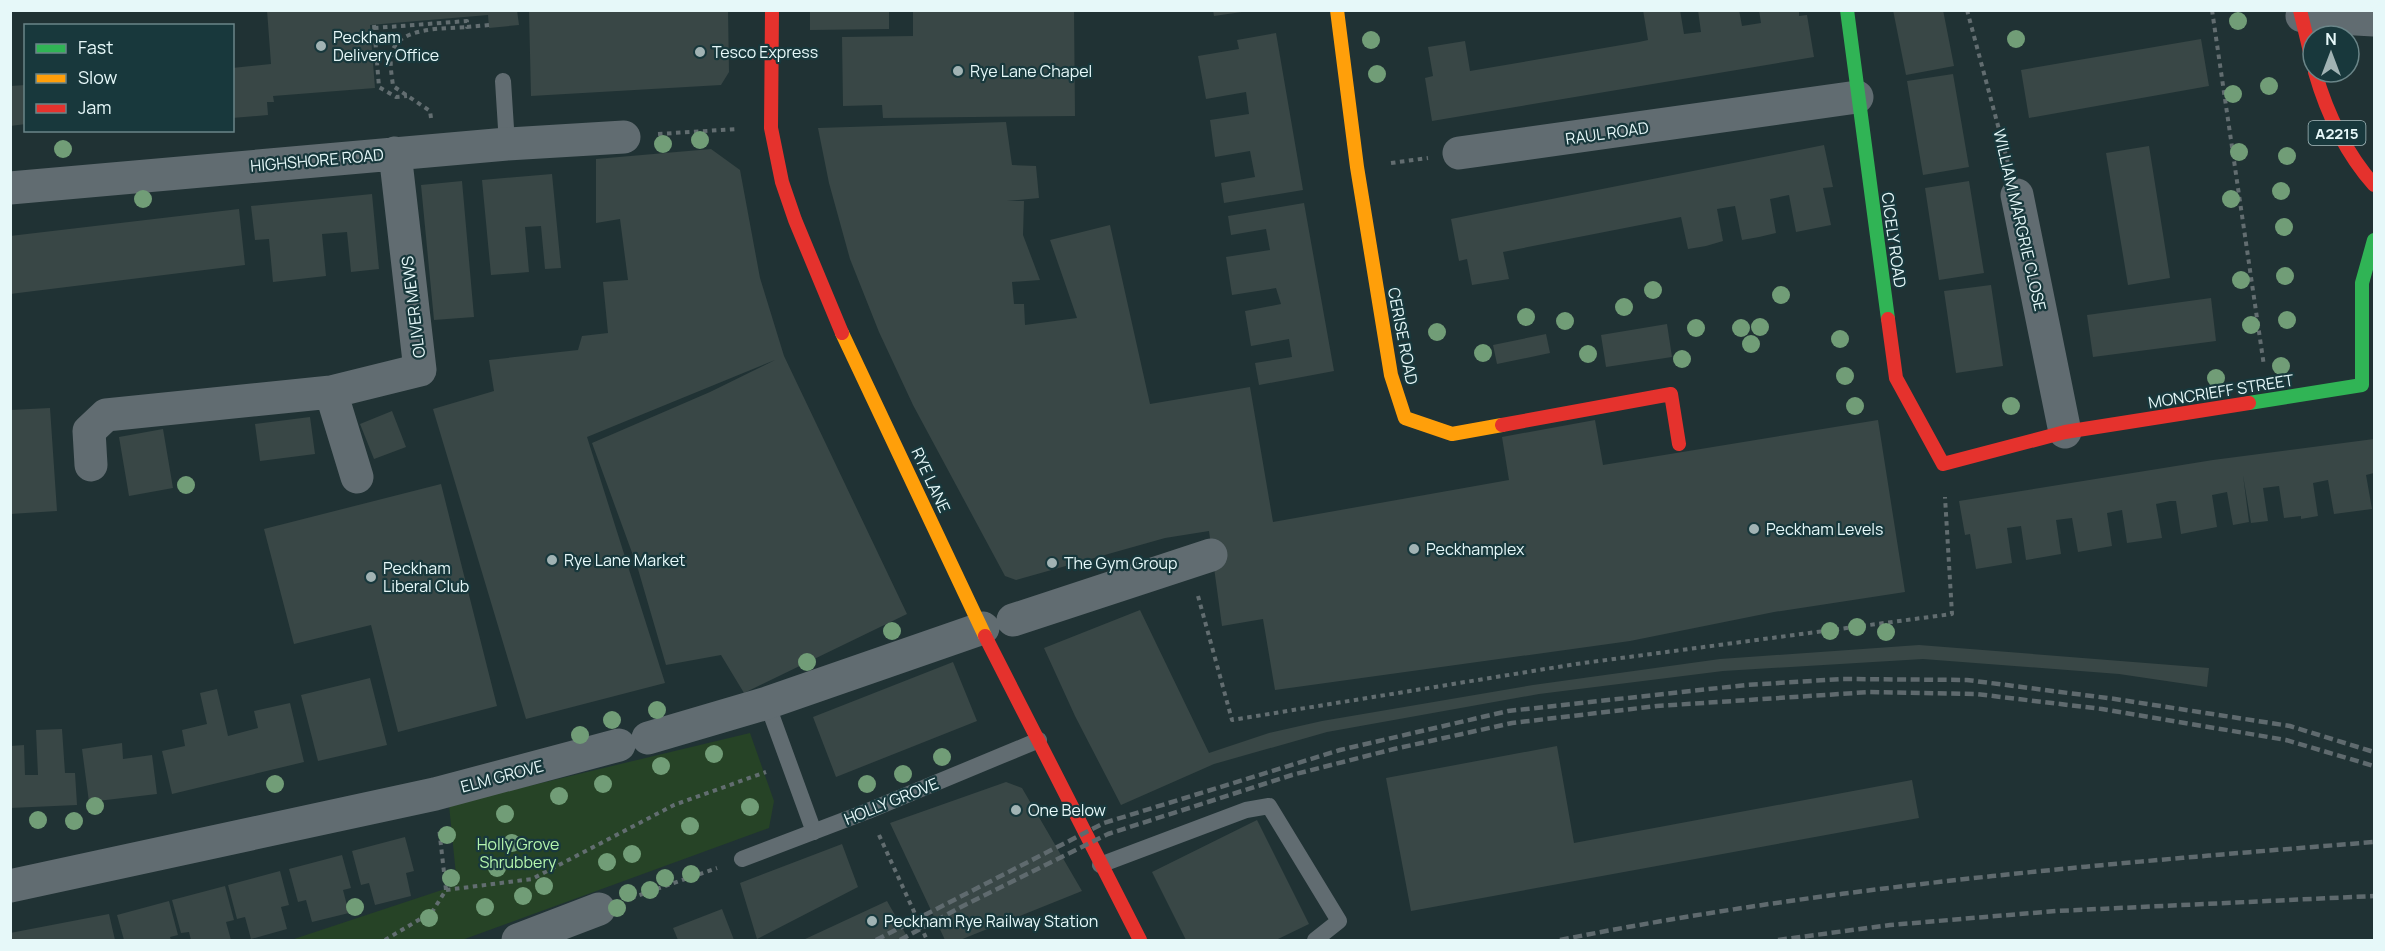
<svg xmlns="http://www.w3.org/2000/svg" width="2385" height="951" font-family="Manrope,sans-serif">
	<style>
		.green { fill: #264326 }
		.building { fill: #394746 }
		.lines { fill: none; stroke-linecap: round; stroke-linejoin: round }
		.path { stroke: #626d70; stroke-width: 4; stroke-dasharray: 4.5 4.5; stroke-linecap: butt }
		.lane { stroke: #616c71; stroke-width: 16 }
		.street { stroke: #616c71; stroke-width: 33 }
		.fast { stroke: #30b455; stroke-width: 14 }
		.slow { stroke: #ff9f0a; stroke-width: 14 }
		.jam { stroke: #e5322d; stroke-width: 14 }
		.rail { stroke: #5f6a6e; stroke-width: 4.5; stroke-dasharray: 9 4.5; stroke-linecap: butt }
		.tree { fill: #719d77 }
		.poi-dot { fill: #a1b3b4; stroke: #18383c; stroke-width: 2 }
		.labels { text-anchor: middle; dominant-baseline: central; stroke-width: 4.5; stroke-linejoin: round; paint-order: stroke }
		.shield { fill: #18383c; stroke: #a8bec0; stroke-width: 1.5 }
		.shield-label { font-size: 15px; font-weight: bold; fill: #e6f8f9 }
		.poi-label { font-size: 16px; fill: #e6f8f9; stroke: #18383c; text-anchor: start }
		.street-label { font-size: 16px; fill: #e6f8f9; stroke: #18383c }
		.park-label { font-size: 16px; fill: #b3f4ad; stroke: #18383c }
	</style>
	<rect width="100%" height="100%" fill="#203234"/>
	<path class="green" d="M750,733L774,801L769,828L462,940H291L457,885L449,805Z"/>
	<path class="building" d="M267,10H517L519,25L489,28L488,15L370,25L375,88L273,96L274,102H267L268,115L232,118V68L271,64Z
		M529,10H728L729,72L721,85L531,96Z
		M810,10H889V29L810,30Z
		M913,10H1074L1075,116L883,118L882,105L843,106L842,37L913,36Z
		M1213,10H1242V12L1214,16Z
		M1643,10H1680L1684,34L1701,32L1698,10H1739L1742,26L1761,23L1759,10H1799V16L1807,15L1814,57L1432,121L1425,78L1433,76L1428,47L1465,41L1470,71L1639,42L1648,40Z
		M1893,10H1943L1954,66L1906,75Z
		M1276,33L1303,190L1224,203L1221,183L1255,177L1250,151L1215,157L1210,120L1249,114L1246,92L1206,99L1198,56L1239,49L1237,40Z
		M2201,39L2209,86L2029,118L2021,70Z
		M1953,74L1969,167L1923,175L1907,81Z
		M26,85V124L10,126V86Z
		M1006,122L1012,165L1036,166L1039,198L1007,201H1024L1023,235L1040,280L1012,282L1014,304H1024L1025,325L1077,318L1050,240L1110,225L1150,404L1250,387L1273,522L1509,480L1502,437L1595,420L1603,465L1878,420L1905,592L1774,612L1630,641L1275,690L1263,619L1222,626L1209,531L1165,538L1016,580L1005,576L913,405L879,332L850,259L829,183L818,128Z
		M1824,145L1833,187L1823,188L1831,225L1796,232L1789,195L1770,199L1776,233L1759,237L1742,240L1735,206L1717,209L1723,241L1706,246L1688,249L1681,217L1503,252L1509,279L1472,285L1467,259L1459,261L1451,219Z
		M2149,146L2170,278L2128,285L2106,153Z
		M711,149L740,170L760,278L784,356L907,614L744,693L721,655L666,665L638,569L592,443L710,392L775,360L587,437L665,683L526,719L433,409L494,391L489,360L578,350L582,336L608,333L603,282L628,280L620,219L596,223V159Z
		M552,174L561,268L545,269L541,226L525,227L529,272L491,275L482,180Z
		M462,181L474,317L434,320L421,185Z
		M1969,181L1984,273L1939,280L1925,188Z
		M372,194L379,269L351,272L347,232L322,234L326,276L273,282L269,239L255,240L251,206Z
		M1304,203L1334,371L1259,385L1255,363L1292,357L1289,339L1251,346L1245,311L1281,304L1276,288L1232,295L1226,257L1270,250L1266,229L1231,235L1228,216Z
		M239,209L245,265L10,294V236Z
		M1991,285L2003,366L1956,373L1944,291Z
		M2211,298L2216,341L2093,357L2087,315Z
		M1667,324L1672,357L1606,367L1601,335Z
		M1546,334L1550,353L1497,364L1493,345Z
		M50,408L57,511L10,514V410Z
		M392,411L406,447L374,459L360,424Z
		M310,417L315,454L260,461L255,424Z
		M163,429L173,488L129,496L119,437Z
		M2374,439V473L2366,475L2372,509L2334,514L2328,480L2313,483L2318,516L2301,519V516L2284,518L2279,486L2263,488L2268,521L2251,523L2243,475L2249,522L2233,525L2227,492L2212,495L2217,527L2181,534L2176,501H2170L2156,504L2162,538L2127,543L2122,510L2107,513L2112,546L2078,552L2072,518L2056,520L2061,554L2026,560L2021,526L2007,528L2012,563L1976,569L1970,534L1965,535L1959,501L2213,460Z
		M441,484L497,706L398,732L371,625L294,644L264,529Z
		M1140,610L1209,753L1269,733L1322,721L1533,685L1720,659L1919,645L2209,668L2207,687L2119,674L1923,659L1723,671L1539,694L1327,732L1214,764L1121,805L1075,716L1044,648Z
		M953,662L977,721L836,777L813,717Z
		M370,678L387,745L318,761L301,695Z
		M217,689L228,736L258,728L254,711L290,703L304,762L172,794L162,751L185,746L182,730L207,724L200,693Z
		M62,729L65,773H75L77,805L10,808V746L24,745L25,775H38L36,730Z
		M122,743L123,759L152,755L157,794L89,802L82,749Z
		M1557,746L1574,843L1912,780L1919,818L1411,911L1386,778Z
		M1006,782L1022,788L1082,891L960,940H945L890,823Z
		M1257,820L1309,924L1276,940H1186L1152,872Z
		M405,837L414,871L406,873L411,896L375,905L369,883L361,885L352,851Z
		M842,844L858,887L757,939L740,883Z
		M342,855L351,888L343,890L349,913L312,922L306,900L298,902L289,869Z
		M280,871L289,905L281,907L287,929L251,939L245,917L237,919L228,885Z
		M225,886L234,920L226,922L231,940H191L189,932L181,933L172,900Z
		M169,901L178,935L170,937L171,940H124L117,915Z
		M887,901L909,940H803Z
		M722,909L734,940H678L673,928Z
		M109,914L115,940H10V933Z"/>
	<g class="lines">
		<path class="path" d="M1967,10L2008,163
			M2212,10L2264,366
			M374,25L379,87L396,97L407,96
			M374,28L467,21V27L489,25
			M431,118L430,111L393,86C392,77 390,67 391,58C393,26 444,29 467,27
			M658,134L737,129
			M1391,163L1428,158
			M1198,596L1232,720L1576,664L1952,614L1945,497
			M879,835L927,940
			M446,890L532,879L674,805L766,772
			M631,898L717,868
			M385,940L432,912L446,890L439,828"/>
		<path class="lane" d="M503,81L507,144
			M767,703L814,832
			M742,859L868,811L1039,740
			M1100,865L1246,810L1269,806L1339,921L1315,940"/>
		<path class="street" d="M2302,16L2374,20
			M1459,153L1857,97
			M10,188L507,144L624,137
			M2017,195L2065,432
			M331,392L357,477
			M91,465L89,431L106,415L331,392L420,370L395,153
			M1013,620L1211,555
			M648,738L767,703L983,628
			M10,886L435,794L619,745
			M518,940L599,909"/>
		<path class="fast" d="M1847,10L1888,319
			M2249,403L2362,385V283L2374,240"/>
		<path class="slow" d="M1337,10L1357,167L1391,375L1405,418L1452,434L1502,425
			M842,333L985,636"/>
		<path class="jam" d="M772,10L771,128L782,182L795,220L842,333
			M2300,10L2313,64
			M2315,72C2327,114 2345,152 2374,185
			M1888,319L1896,378L1943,464L2065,432L2249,403
			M1502,425L1671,394L1679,444
			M985,636L1140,940"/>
		<path class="rail" d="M876,940L1104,823L1340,750L1508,711L1746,685L1842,679L1967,680L2115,699L2290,726L2374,752
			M900,940L961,907L1108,834L1292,775L1394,749L1512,723L1657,706L1870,692L1976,694L2102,709L2286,740L2374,766
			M1560,940C1829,886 2101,864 2374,842
			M1778,940L1890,925L2056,911L2374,896"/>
	</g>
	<g class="tree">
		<circle cx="2238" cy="21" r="9"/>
		<circle cx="2016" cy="39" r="9"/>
		<circle cx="1371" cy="40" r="9"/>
		<circle cx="1377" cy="74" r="9"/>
		<circle cx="2269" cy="86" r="9"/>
		<circle cx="2233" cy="94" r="9"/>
		<circle cx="700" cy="140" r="9"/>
		<circle cx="663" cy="144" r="9"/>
		<circle cx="63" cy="149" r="9"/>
		<circle cx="2239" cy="152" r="9"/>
		<circle cx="2287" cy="156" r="9"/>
		<circle cx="2281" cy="191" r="9"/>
		<circle cx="143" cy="199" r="9"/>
		<circle cx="2231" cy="199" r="9"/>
		<circle cx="2284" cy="227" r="9"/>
		<circle cx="2285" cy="276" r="9"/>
		<circle cx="2241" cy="280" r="9"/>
		<circle cx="1653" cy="290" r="9"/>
		<circle cx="1781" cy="295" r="9"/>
		<circle cx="1624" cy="307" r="9"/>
		<circle cx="1526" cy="317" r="9"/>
		<circle cx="2287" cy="320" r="9"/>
		<circle cx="1565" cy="321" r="9"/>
		<circle cx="2251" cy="325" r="9"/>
		<circle cx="1760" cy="327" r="9"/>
		<circle cx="1696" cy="328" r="9"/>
		<circle cx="1741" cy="328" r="9"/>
		<circle cx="1437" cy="332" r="9"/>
		<circle cx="1840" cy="339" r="9"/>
		<circle cx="1751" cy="344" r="9"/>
		<circle cx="1483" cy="353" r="9"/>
		<circle cx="1588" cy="354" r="9"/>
		<circle cx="1682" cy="359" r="9"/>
		<circle cx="2281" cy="366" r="9"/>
		<circle cx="1845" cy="376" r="9"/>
		<circle cx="2216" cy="378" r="9"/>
		<circle cx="1855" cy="406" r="9"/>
		<circle cx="2011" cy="406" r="9"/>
		<circle cx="186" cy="485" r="9"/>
		<circle cx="1857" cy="627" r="9"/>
		<circle cx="892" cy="631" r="9"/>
		<circle cx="1830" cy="631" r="9"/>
		<circle cx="1886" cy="632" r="9"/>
		<circle cx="807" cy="662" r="9"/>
		<circle cx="657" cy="710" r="9"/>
		<circle cx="612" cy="720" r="9"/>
		<circle cx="580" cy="735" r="9"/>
		<circle cx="714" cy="754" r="9"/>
		<circle cx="942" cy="757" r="9"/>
		<circle cx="661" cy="766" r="9"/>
		<circle cx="903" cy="774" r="9"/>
		<circle cx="275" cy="784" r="9"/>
		<circle cx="603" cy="784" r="9"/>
		<circle cx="867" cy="784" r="9"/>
		<circle cx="559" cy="796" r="9"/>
		<circle cx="95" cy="806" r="9"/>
		<circle cx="750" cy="807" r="9"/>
		<circle cx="505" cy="814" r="9"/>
		<circle cx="38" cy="820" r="9"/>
		<circle cx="74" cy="821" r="9"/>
		<circle cx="690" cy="826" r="9"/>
		<circle cx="447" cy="835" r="9"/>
		<circle cx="512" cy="843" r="9"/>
		<circle cx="632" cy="854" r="9"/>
		<circle cx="607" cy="862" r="9"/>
		<circle cx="497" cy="868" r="9"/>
		<circle cx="691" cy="874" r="9"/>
		<circle cx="451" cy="878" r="9"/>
		<circle cx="665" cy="878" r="9"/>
		<circle cx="544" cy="886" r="9"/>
		<circle cx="650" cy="890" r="9"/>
		<circle cx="628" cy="893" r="9"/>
		<circle cx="523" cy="896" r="9"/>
		<circle cx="355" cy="907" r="9"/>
		<circle cx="485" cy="907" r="9"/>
		<circle cx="617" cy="908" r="9"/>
		<circle cx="429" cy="918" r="9"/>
	</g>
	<g class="poi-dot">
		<circle cx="321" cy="46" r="6"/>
		<circle cx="700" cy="52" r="6"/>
		<circle cx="958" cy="71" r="6"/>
		<circle cx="1754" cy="529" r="6"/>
		<circle cx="1414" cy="549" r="6"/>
		<circle cx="552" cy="560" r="6"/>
		<circle cx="1052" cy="563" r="6"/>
		<circle cx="371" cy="577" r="6"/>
		<circle cx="1016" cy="810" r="6"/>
		<circle cx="872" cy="921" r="6"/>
	</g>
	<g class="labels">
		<rect class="shield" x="2308.5" y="121" width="57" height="24" rx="4.5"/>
		<g class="shield-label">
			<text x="2337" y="133">A2215</text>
		</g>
		<g class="poi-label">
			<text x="333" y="37">Peckham<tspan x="333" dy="18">Delivery Office</tspan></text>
			<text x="712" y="52">Tesco Express</text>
			<text x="970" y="71">Rye Lane Chapel</text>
			<text x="1766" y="529">Peckham Levels</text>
			<text x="1426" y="549">Peckhamplex</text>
			<text x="564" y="560">Rye Lane Market</text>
			<text x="1064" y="563">The Gym Group</text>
			<text x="383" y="568">Peckham<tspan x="383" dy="18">Liberal Club</tspan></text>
			<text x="1028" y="810">One Below</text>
			<text x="884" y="921">Peckham Rye Railway Station</text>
		</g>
		<g class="street-label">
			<text transform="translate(1607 133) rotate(-8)">RAUL ROAD</text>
			<text transform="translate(317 160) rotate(-5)">HIGHSHORE ROAD</text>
			<text transform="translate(2020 220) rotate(77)">WILLIAM MARGRIE CLOSE</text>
			<text transform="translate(1894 240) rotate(82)">CICELY ROAD</text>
			<text transform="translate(413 307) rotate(-97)">OLIVER MEWS</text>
			<text transform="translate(1403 336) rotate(79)">CERISE ROAD</text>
			<text transform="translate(2221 391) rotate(-9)">MONCRIEFF STREET</text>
			<text transform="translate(931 480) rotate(65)">RYE LANE</text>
			<text transform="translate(502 776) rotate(-15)">ELM GROVE</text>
			<text transform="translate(891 801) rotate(-22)">HOLLY GROVE</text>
		</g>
		<g class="park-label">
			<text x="518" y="844">Holly Grove<tspan x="518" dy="18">Shrubbery</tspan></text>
		</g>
	</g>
	<rect width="2385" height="951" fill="none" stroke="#e6f8f9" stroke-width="24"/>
	<rect x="24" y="24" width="210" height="108" fill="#18383c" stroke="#6a8588" stroke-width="1.5"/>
	<rect x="36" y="44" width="30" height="9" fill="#30b455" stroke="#6a8588" stroke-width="1.5"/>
	<text x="78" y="54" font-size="18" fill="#e6f8f9">Fast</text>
	<rect x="36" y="74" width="30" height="9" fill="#ff9f0a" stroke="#6a8588" stroke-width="1.5"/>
	<text x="78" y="84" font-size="18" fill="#e6f8f9">Slow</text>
	<rect x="36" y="104" width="30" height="9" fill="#e5322d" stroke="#6a8588" stroke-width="1.5"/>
	<text x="78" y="114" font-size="18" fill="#e6f8f9">Jam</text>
	<g transform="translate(2331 54)"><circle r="28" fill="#18383c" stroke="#6a8588" stroke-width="1.5"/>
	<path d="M0-4.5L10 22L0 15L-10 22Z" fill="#a1b3b4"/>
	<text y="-9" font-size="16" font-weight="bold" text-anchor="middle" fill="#e6f8f9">N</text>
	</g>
</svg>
